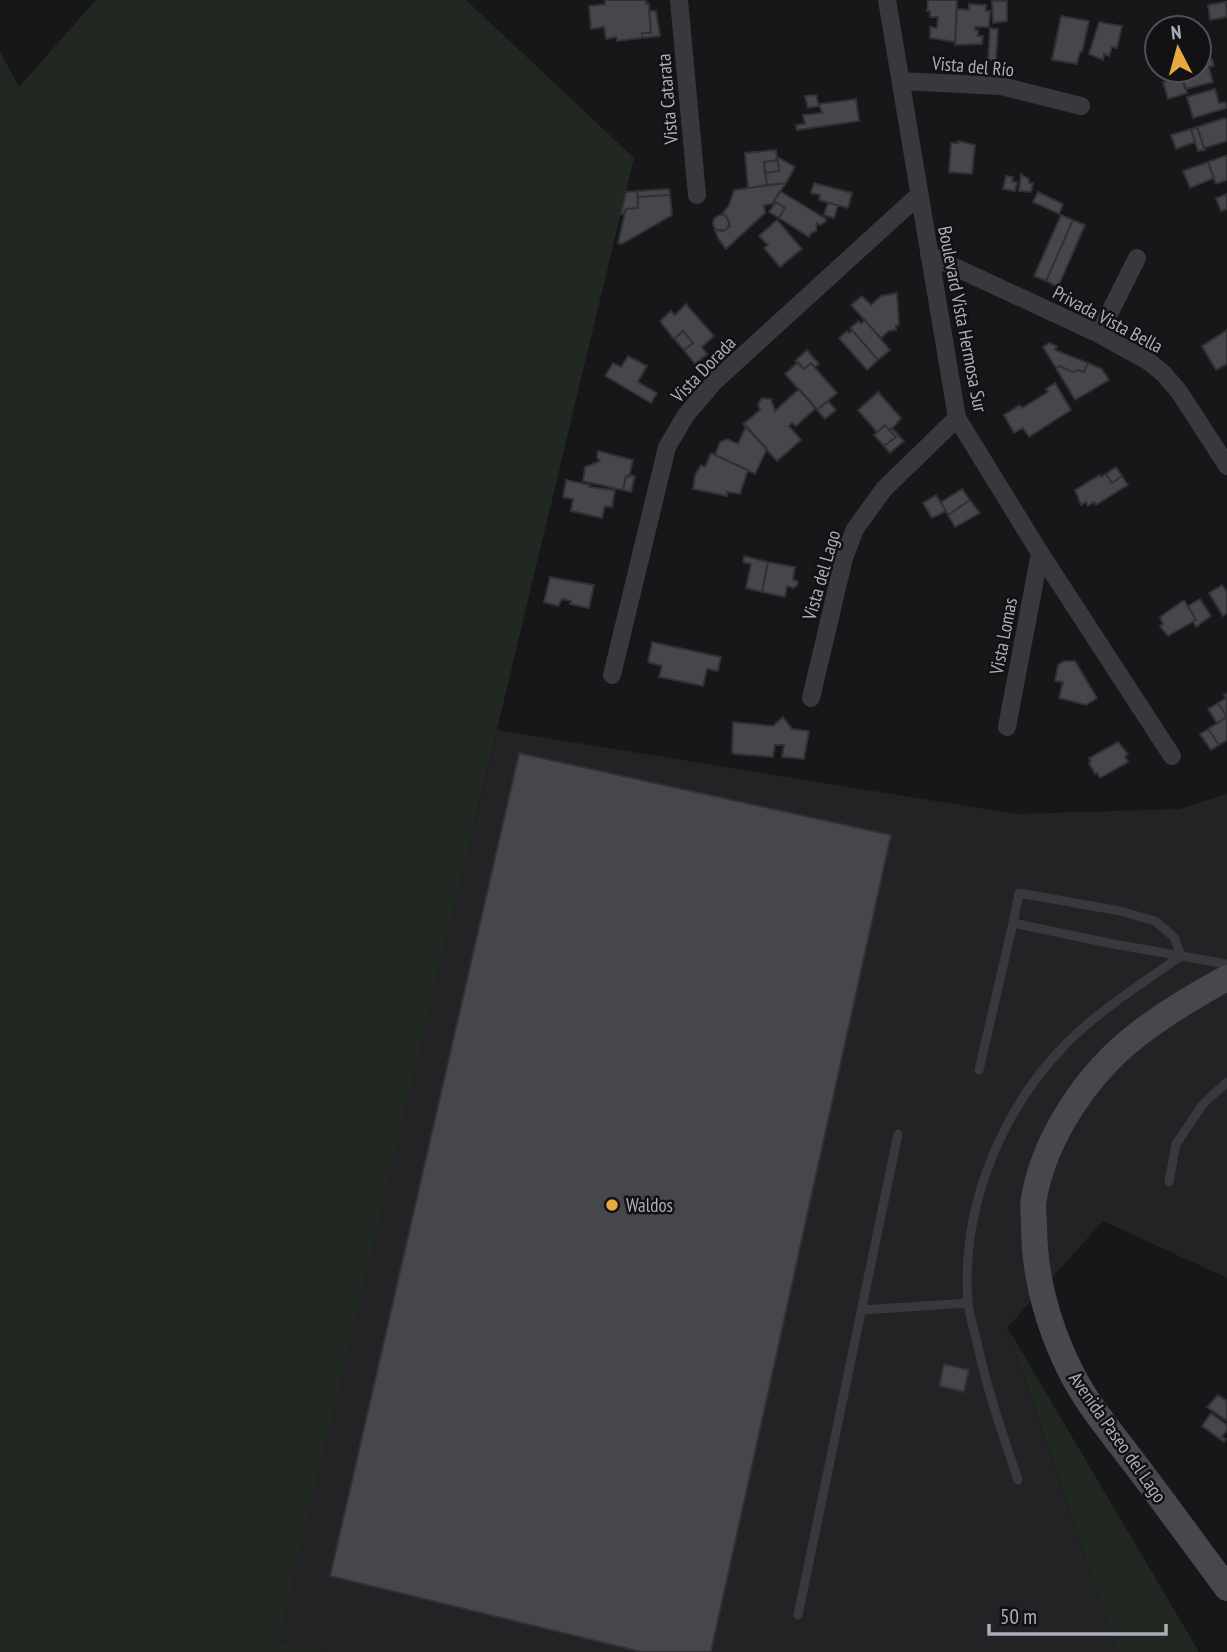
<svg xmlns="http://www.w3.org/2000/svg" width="1227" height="1652" font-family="'PT Sans Narrow',sans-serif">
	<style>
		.built { fill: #232326 }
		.green { fill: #212822 }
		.building { fill: #46474c; stroke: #313134; stroke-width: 2 }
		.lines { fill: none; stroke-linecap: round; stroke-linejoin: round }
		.lane { stroke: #38393d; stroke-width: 9 }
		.street { stroke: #38393d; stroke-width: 18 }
		.secondary { stroke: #46484d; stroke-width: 26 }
		.poi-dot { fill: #e7aa40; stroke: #121214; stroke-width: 2.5 }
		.labels { text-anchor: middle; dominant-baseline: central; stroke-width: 5; stroke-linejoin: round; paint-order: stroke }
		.street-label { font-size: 19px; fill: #aaaeb8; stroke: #121214 }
		.poi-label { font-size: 19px; fill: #aaaeb8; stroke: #121214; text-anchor: start }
	</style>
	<rect width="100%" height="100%" fill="#171719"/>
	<path class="built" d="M497,730L1016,814L1179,809L1227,794V1278L1103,1221L1007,1328L1118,1652H323L277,1642Z"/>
	<path class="green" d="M96,0H466L634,158L278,1642L323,1652H0V52L19,87Z
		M1007,1327L1199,1652H1118Z"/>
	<path class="building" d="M605,0H646V4H649L651,33H642V38L617,41L616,37L606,39L604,27L591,29L589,6L605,4Z
		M928,0H957L955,42L930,38V27L937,28L938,17H930V11H927Z
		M992,1H1007V21L993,23Z
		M1226,2L1227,17L1210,20L1208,5Z
		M969,4L986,5V11H990L989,27H975V30H978V36H983L982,44L955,45L957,9L969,10Z
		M649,11H656L660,36L642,38V33H651Z
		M1061,16L1089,21L1082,52H1080L1077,64L1052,60Z
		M1099,22L1122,26L1117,48L1112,47L1109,56L1104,54L1103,60L1089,54Z
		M990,28L998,29L996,60H988Z
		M1212,59L1214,66L1209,67L1213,82L1186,89L1179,70H1199V63Z
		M1181,77L1187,93L1168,99L1163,82Z
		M1215,89L1219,103L1225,102L1227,108L1193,118L1187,97Z
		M816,95L819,106L808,108L805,96Z
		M856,99L859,121L797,130L796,125L805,124L803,115L822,113L819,104Z
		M1225,118L1227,121V141L1204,148L1197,127Z
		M1197,127L1205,150L1198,151L1191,129Z
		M1191,129L1195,142L1176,149L1171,135Z
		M958,141L975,145L972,174L949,172L951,143H958Z
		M776,150L777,160L764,162L767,185L748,188L745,153Z
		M1227,155V180L1216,184L1208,162Z
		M777,157L795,167L786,183L767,185L765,173L779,171Z
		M778,160L779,171L765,173L764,162Z
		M1208,162L1214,178L1190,188L1183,171Z
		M1021,174L1029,179V183H1033L1031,192L1019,191Z
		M1006,176L1013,177L1012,182H1017L1015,191L1003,189Z
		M786,183L772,204L764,205L765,213L726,249L718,238L715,230H725L730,226L726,216L722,214L729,205L734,190Z
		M814,183L852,193L848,208L819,200L820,195L811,193Z
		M669,189L670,195L638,197L637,191Z
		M637,191L638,208L626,209L624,214H621L626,192Z
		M780,191L826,219L825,222L820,225L817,223L816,231L811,233L809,237L779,218L785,208L774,201Z
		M1038,192L1063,204L1059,214L1033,202Z
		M1227,194V209L1221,211L1216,198Z
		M670,195L672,215L622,244L618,243L626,209L638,208V197Z
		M776,202L785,208L779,218L769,212Z
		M828,203L838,205L834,218L824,215Z
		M713 223a8 8 0 1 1 16 0a8 8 0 1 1-16 0Z
		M1061,215L1073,220L1046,281L1034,276Z
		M777,220L802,249L780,267L764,248L768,245L759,236Z
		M1073,220L1085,225L1058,287L1046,281Z
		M897,293L899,325L896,326V330L889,331L881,338L851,305L862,296L871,305L881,296Z
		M686,304L714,336L702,347L707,354L695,364L684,350L693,343L683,331L674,339L660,321L671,311L675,315Z
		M865,320L890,350L878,360L850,328L859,321L861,324Z
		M852,330L878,360L867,370L839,338L847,331L849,333Z
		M1227,330V364L1216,370L1202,346Z
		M683,331L693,343L684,350L674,339Z
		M1049,343L1057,346L1055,350L1088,363L1084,372L1078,370L1073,372L1059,366L1056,368L1043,347Z
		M807,350L819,364L815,367L811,363L804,369L795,361Z
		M628,356L647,366L638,382L657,393L651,403L605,376L613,363L621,367Z
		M798,362L804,369L811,363L837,393L817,410L785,374Z
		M1088,363L1102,369L1109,380L1075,400L1056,368L1059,366L1073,372L1078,370L1084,372Z
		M1055,383L1071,410L1029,437L1023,428L1014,433L1004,415L1020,405L1022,408L1048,392L1046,389Z
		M799,389L816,408L796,426L792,423L789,426L801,440L777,461L743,424L760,410L758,404L762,398L771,399L775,411Z
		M878,392L901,418L893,428L889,430L885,425L877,432L858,410Z
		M828,401L836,410L825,419L817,410Z
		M885,425L896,437L884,446L874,435Z
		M746,426L767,449L755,474L715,455L720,442L727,439L738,444Z
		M892,428L904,441L890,453L884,446L896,437L889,430Z
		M598,451L633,460L629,477L626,476L623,490L583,481L585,467L600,461L597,457Z
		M711,453L748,470L740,494L727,492V496L693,489L695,475L701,465L705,467Z
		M1116,467L1122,476L1112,483L1106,474Z
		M1106,474L1112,483L1122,476L1128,485L1096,505L1094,502L1088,506L1086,502L1081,505L1075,490L1100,475L1101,477Z
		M630,475L635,476L631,492L623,490L626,476Z
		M566,480L590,485L589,487L615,490L612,507L605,506L602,518L571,511L573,499L563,497Z
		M962,489L970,500L948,515L941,502Z
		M936,495L946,511L932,518L923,503Z
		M970,500L980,513L955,527L948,515Z
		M744,556L768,562L762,592L746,588L751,564L743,562Z
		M768,562L795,567L793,579L798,582L797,585L794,588L787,586L785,597L762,592Z
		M550,577L594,585L589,608L570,604L571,601L562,599L558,606L544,602Z
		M1222,585L1227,592V613L1223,616L1209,593Z
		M1200,599L1211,616L1196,627L1193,621L1196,620L1188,606Z
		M1184,600L1196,620L1168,636L1160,626L1163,624L1160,617Z
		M652,642L721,657L718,671L707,669L703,686L659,677L662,666L648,662Z
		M1064,661H1075L1097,698L1086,705L1059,698L1063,682L1055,681L1058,665Z
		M1227,693V740L1219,745L1208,729L1227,717L1218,703L1226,698L1224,695Z
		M1218,703L1227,717L1217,723L1208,709Z
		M783,717L792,729L809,731L804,759L782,757L784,745H775L773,757L734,754L732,752L733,722L773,726Z
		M1208,729L1219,745L1211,750L1200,734Z
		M1118,742L1128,754L1125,756L1128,762L1100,778L1097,773L1095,774L1089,763L1091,761L1089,758Z
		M519,753L891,835L711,1652H641L330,1576Z
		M944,1364L969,1370L964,1392L939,1386Z
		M1218,1395L1227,1401V1421L1207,1407Z
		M1211,1413L1227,1425V1430L1222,1437L1226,1439L1224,1442L1202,1426Z"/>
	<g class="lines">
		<path class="lane" d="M1013,923L1019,893L1120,911L1155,921L1174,937L1181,956C1141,984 1098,1011 1064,1046C1000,1112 961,1209 968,1302C969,1314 973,1326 976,1338C986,1386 1002,1433 1018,1480
			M979,1070L1013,923L1108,943L1227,964
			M1169,1182L1176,1144L1203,1104L1227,1082
			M862,1310L968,1303
			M798,1615L898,1134"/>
		<path class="street" d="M679,0L697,195
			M887,0L957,418L1040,553L1172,756
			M901,81L1001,86L1081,106
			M929,255L1099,334L1148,361L1164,374L1180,393L1227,466
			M1099,334L1137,258
			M612,675L667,447L686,415L715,381L919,195
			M811,698L844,558L855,529L884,489L957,418
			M1007,727L1040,553"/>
		<path class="secondary" d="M1227,978C1196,995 1165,1013 1137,1035C1088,1073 1045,1136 1034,1198C1032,1206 1034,1216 1034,1224C1034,1276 1048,1326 1071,1372C1087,1404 1111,1432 1132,1460C1164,1502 1195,1545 1227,1588"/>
	</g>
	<circle class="poi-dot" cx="612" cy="1205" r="7"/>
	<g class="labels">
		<g class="street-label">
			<text transform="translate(973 66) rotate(5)">Vista del Río</text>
			<text transform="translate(667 99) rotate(-95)">Vista Catarata</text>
			<text transform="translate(963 319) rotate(79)">Boulevard Vista Hermosa Sur</text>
			<text transform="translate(1108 319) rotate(28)">Privada Vista Bella</text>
			<text transform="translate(703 369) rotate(-46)">Vista Dorada</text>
			<text transform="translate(821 575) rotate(-74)">Vista del Lago</text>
			<text transform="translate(1003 636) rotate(-79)">Vista Lomas</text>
			<text transform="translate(1118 1437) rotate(55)">Avenida Paseo del Lago</text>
		</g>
		<g class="poi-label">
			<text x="626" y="1205">Waldos</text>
		</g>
	</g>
	<g transform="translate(1178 49) rotate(354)"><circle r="33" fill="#121214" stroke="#4f5056" stroke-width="2"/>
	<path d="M0-5L12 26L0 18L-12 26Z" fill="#e7aa40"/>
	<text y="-10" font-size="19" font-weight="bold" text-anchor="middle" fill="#aaaeb8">N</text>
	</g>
	<path d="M989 1624v10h177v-10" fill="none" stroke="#aaaeb8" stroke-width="3.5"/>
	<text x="1000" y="1624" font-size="21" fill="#aaaeb8" stroke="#121214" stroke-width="5" paint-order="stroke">50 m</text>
</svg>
